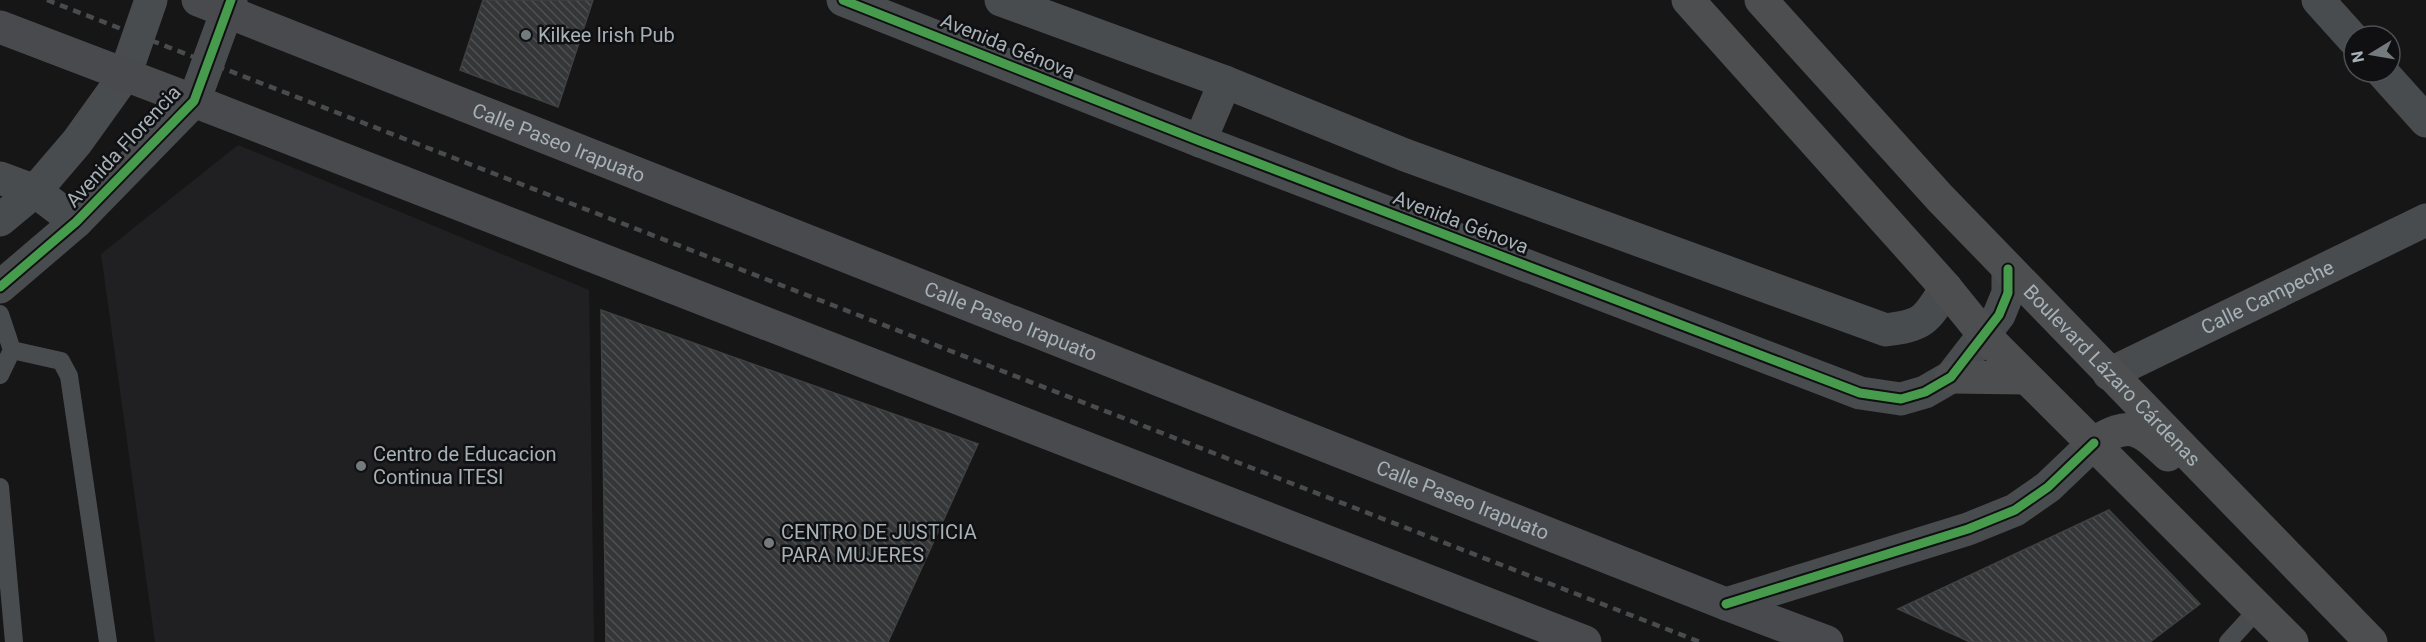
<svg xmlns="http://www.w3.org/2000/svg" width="2426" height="642" font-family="Roboto,sans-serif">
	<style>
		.built { fill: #202022 }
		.building { fill: url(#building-back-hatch); stroke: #3e4042; stroke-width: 1.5 }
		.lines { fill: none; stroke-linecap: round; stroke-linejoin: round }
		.lane { stroke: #494c4f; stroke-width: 18 }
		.street { stroke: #494c4f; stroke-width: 33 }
		.secondary { stroke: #484a4d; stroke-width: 33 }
		.primary { stroke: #4c4e50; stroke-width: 33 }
		.rail { stroke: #494c4e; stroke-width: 4.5; stroke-dasharray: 8 6; stroke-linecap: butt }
		.cycleway-casing { stroke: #101012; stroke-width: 13 }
		.cycleway { stroke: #469c4c; stroke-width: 9 }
		.poi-dot { fill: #747b7f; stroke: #101012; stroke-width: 2 }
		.labels { text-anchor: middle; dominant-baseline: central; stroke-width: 5; stroke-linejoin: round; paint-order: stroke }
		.poi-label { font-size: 20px; fill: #a6b1b7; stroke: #101012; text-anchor: start }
		.street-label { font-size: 20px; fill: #a6b1b7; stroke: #101012 }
	</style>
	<defs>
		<pattern id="building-back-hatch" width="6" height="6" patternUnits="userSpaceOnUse" patternTransform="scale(1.5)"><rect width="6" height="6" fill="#343637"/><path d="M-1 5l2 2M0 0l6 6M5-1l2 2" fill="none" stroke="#4e5152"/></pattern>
	</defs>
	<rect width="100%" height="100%" fill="#161616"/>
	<path class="built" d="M238,145L589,290L594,642H155L101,254Z"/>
	<path class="building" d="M483,0H593L558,107L460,70Z
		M601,310L978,444L888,642H606Z
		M2109,510L2200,604L2150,642H1970L1898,609Z"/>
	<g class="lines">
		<path class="lane" d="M0,314L12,350L0,375
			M12,350L61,361L69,376L108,642
			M0,487L14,642
			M2228,642L2259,608"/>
		<g class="street">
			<path d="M843,0L1200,141L1860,393L1901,399L1925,392L1951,377L1999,315L2008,293V269"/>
			<path d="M1001,0L1225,82L1405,155L1886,330C1925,325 1926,320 1946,288"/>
			<path d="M2318,0L2354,40"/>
			<path d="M2382,72L2426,121"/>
			<path d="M1200,141L1225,82"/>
			<path d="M0,178L35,191L76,222"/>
			<path d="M0,220L35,191L77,142L125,75L151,0"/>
			<path d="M0,287L76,222L194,101L231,0"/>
			<path id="s1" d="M2109,374L2426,220"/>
			<path d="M1726,604L1968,529L2015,510L2048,487L2094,443"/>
		</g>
		<g class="secondary">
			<path id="s2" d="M198,0L1726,604L1827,642"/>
			<path d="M0,27L194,101L1585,642"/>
		</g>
		<g class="primary">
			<path d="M1688,0L1946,288L1984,335L2292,642"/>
			<path id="s3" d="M1761,0L1940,198L2371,642"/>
			<path d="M1951,377L2026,378"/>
			<path d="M2094,443C2130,420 2139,428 2168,455"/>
		</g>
		<path class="rail" d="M47,0L1700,642"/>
		<g class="cycleway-casing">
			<path id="cycleway" d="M843,0L1200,141L1860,393L1901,399L1925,392L1951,377L1999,315L2008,293V269
				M0,287L76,222L194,101L231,0
				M1726,604L1968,529L2015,510L2048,487L2094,443"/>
		</g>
		<use href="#cycleway" class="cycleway"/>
	</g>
	<g class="poi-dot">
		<circle cx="526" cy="35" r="6"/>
		<circle cx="361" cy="466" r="6"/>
		<circle cx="769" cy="543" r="6"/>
	</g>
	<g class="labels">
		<g class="poi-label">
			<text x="538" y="35">Kilkee Irish Pub</text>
			<text x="373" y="454">Centro de Educacion<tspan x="373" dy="23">Continua ITESI</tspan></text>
			<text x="781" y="532">CENTRO DE JUSTICIA<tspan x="781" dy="23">PARA MUJERES</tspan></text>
		</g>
		<g class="street-label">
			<text transform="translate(1008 46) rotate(22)">Avenida Génova</text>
			<text stroke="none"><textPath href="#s2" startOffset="388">Calle Paseo Irapuato</textPath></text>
			<text transform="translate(123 146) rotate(-47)">Avenida Florencia</text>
			<text transform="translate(1461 222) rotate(21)">Avenida Génova</text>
			<text stroke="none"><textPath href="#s1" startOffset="176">Calle Campeche</textPath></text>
			<text stroke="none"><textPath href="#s2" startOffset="874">Calle Paseo Irapuato</textPath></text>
			<text stroke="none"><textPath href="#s3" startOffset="514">Boulevard Lázaro Cárdenas</textPath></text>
			<text stroke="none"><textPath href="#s2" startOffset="1360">Calle Paseo Irapuato</textPath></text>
		</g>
	</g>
	<g transform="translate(2372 54) rotate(259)"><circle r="28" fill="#101012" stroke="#4c5054" stroke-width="1.5"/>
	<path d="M0-4.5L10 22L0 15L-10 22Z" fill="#747b7f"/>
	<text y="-9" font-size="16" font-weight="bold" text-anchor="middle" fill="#a6b1b7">N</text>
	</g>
</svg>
